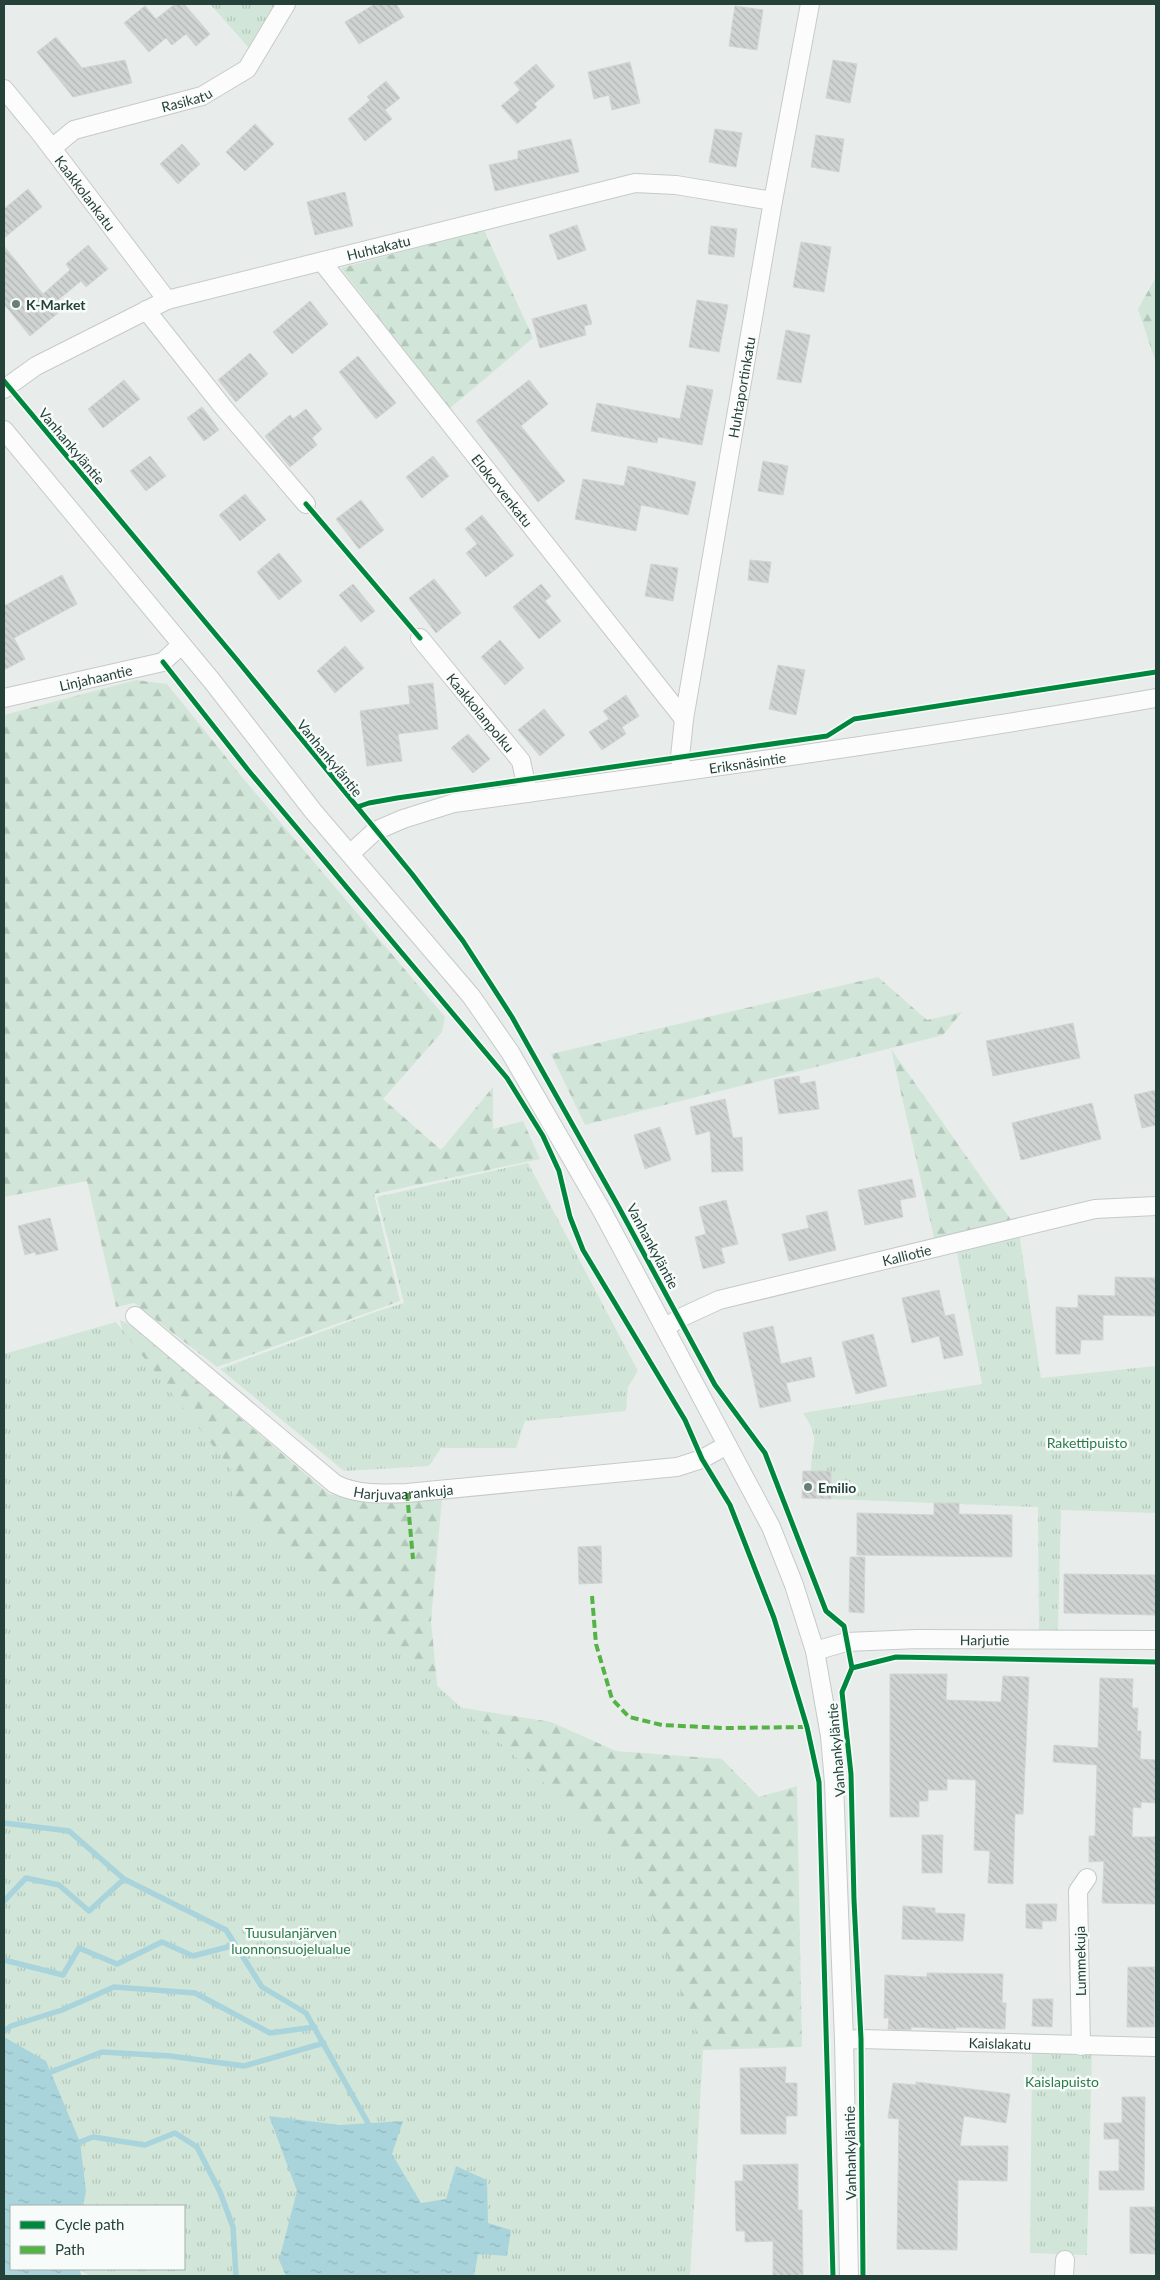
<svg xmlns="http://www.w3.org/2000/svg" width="1160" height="2280" font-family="Lato,sans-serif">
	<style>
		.forest { fill: url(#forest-firs) }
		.park { fill: url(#park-tufts) }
		.water { fill: url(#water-ripples) }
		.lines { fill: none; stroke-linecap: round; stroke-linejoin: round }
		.stream { stroke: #a9d4db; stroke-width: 5.5 }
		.building { fill: url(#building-back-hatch); stroke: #d1d6d4 }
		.minor-casing { stroke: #c5cac8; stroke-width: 20 }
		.minor { stroke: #fcfcfc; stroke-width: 18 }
		.quiet { stroke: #55b346; stroke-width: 4; stroke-dasharray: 8 4; stroke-linecap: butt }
		.cycleway-casing { stroke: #f7fbf9; stroke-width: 8 }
		.cycleway { stroke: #00873e; stroke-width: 5 }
		.poi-dot { fill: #697e78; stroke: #f7fbf9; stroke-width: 2 }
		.labels { text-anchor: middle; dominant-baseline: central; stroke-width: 5; stroke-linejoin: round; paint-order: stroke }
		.street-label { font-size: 14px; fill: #24423a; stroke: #f7fbf9 }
		.poi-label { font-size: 14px; font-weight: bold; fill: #24423a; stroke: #f7fbf9; text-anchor: start }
		.park-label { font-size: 14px; fill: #2d7a4b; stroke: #f7fbf9 }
	</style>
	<defs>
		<pattern id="forest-firs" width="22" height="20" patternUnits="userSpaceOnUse" patternTransform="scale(1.25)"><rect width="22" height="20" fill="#d1e6d8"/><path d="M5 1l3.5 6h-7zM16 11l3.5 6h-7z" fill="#b3c6ba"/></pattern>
		<pattern id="park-tufts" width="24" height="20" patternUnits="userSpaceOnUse" patternTransform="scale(1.25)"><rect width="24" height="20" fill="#d1e6d8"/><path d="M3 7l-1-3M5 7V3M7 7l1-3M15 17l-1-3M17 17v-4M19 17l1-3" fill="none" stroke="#b3c6ba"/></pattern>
		<pattern id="water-ripples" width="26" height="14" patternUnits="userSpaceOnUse" patternTransform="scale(1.25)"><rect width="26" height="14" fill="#a9d4db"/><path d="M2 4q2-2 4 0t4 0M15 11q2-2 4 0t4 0" fill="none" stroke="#91b7bd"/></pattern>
		<pattern id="building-back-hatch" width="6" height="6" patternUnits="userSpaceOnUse" patternTransform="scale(1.25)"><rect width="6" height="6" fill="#cfd4d2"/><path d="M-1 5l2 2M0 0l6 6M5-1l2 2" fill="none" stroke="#b2b7b5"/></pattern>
	</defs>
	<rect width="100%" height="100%" fill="#e8edeb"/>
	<path class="forest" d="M484,230L533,338L449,409L341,268Z
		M1156,277V363L1138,309Z
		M136,680L167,684L242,777L445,1017L442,1032L383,1099L441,1150L493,1087V1129L523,1121L540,1159L374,1194L400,1301L217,1367L134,1303L116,1307L87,1181L4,1197V715Z
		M878,977L927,1020L962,1012L943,1035L585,1125L551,1054Z
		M891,1049L1014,1224L935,1242Z
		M120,1320L133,1326L329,1494L382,1504L442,1498L431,1621L439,1704L551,1722L616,1751L722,1759L759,1797L797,1786L802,2047L703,2050L4,1372L124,1339Z"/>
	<path class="park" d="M210,4H278L249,48Z
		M528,1163L638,1371L628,1387L626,1411L525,1421L516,1448H441L429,1466L344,1471L220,1369L378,1311L404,1303L377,1197Z
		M1019,1233L1041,1378L1156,1366V1513L1061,1510L1058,1630H1039L1038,1507L831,1499V1471H811C811,1441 822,1442 803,1413L982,1384L956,1248Z
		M116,1322L231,1469L234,1501L633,1864L703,2050L690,2276H91L77,2269H184V2206H11L4,2231V1354Z
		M1032,2049L1092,2051L1087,2255L1030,2253Z"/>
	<path class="water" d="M4,2037L46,2061L80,2142L86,2191L83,2206H11V2269H80L81,2276H4Z
		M269,2116L340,2125L403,2121L392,2154L421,2203L446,2199L456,2166L487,2180L488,2223L511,2230L507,2256L478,2254L474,2276H286L279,2260L297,2191Z"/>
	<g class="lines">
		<path class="stream" d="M4,1823L69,1831L124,1879L226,1930L262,1987L306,2013L368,2123
			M4,1901L26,1878L59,1885L89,1911L124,1879
			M4,1960L63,1975L79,1948L117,1964L162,1942L193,1956L235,1945
			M4,2031L11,2026L62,2010L114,1987L195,1993L270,2033L315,2027
			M51,2072L102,2052L170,2056L244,2066L324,2043
			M80,2142L93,2137L145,2145L175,2133L197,2147L220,2192L233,2227L236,2276"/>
	</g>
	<path class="building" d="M175,4H184L210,34L196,46L186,34L172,45L166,38L149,52L124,23L145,6L156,19Z
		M375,4H396L404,17L359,44L345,22Z
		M735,6L763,10L757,50L729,46Z
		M56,37L82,68L125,60L132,83L73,97L37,52Z
		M833,60L857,64L850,103L826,98Z
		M630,62L640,103L612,110L609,95L594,99L588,72Z
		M536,64L555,86L534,104L537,107L517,124L501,106L520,90L514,83Z
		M386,81L400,98L385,110L392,119L365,141L348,119L370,100L367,97Z
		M255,124L274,144L245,171L226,152Z
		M715,129L742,133L736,167L709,162Z
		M816,135L844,139L839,172L811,167Z
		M571,139L579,172L495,191L489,165L518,159V151Z
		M182,144L200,164L178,184L160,164Z
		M28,189L42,207L4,238V209Z
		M345,192L353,226L315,235L307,202Z
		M577,225L586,250L558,260L549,235Z
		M711,226L737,229L734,257L708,254Z
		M801,242L831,247L824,292L793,287Z
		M88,245L108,269L86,287L81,281L52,305L58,313L30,336L4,304V246L43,294L70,270L66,264Z
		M697,300L728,305L719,352L689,347Z
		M310,301L328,324L292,354L273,332Z
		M586,304L592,324L584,326L586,335L540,348L532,319Z
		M786,330L810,335L801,383L777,379Z
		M250,353L268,374L236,402L218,380Z
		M358,356L396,403L376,419L339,372Z
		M124,380L140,399L103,428L88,409Z
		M529,380L548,404L521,426L565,481L538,502L476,421Z
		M687,385L713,390L702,445L658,437L657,443L591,431L597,403L680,419Z
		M202,407L219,430L204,441L187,418Z
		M306,409L322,429L312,438L317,445L290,467L265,436L290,415L293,419Z
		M150,456L166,476L146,491L130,471Z
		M433,456L449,476L422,498L406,477Z
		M763,461L788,466L783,495L758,491Z
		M628,466L696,482L688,515L641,505L636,531L575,519L583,479L624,486Z
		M245,494L266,520L240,541L219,515Z
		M361,500L384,530L359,549L336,519Z
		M482,515L514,555L486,577L466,553L477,544L465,529Z
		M279,553L302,581L279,600L257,572Z
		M750,560L771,562L768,583L748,580Z
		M651,564L678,568L673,601L645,596Z
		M62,575L77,604L14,638L25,659L4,670V606Z
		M434,579L461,613L436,633L409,598Z
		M353,584L375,611L361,622L339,595Z
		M541,584L551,596L545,601L561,621L539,639L513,607Z
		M500,640L524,668L505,685L481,657Z
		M345,646L364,668L335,693L317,671Z
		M778,665L805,670L796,715L769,709Z
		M433,683L438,729L398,734L402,761L367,766L360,711L410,704L408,686Z
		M626,695L639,716L622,727L626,734L602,750L589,732L609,719L603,711Z
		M544,709L565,735L540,756L518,730Z
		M468,734L490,759L473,773L451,748Z
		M1073,1023L1080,1058L993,1076L986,1041Z
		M799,1076L800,1084L815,1081L819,1109L779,1114L774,1080Z
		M1156,1090V1125L1142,1128L1134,1095Z
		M725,1099L733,1138L742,1137L743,1171L712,1172L710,1131L696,1135L690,1107Z
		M1092,1103L1101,1139L1021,1160L1012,1123Z
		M660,1127L671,1160L645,1169L634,1135Z
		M912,1179L916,1197L900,1200L903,1217L865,1225L858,1190Z
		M726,1200L738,1244L721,1248L725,1263L703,1269L695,1237L706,1234L699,1207Z
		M827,1211L836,1250L789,1261L782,1234L809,1228L806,1216Z
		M50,1218L58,1250L36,1255L35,1252L25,1255L18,1226Z
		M1115,1277L1156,1278V1316L1103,1315V1340H1081L1080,1354H1056V1307L1078,1308V1295L1115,1296Z
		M939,1290L945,1316L954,1314L963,1355L944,1359L939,1336L912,1343L902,1298Z
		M773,1326L781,1364L811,1357L815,1377L786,1383L791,1401L760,1408L743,1333Z
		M873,1334L887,1386L856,1394L842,1342Z
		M803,1471H831V1499L802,1498Z
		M934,1503H959V1514L1012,1515V1557L857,1555V1513L934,1515Z
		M601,1546L602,1583L579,1584L578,1547Z
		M850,1557H865L864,1613L849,1612Z
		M1064,1574L1156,1575V1615L1064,1613Z
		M890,1674H947L946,1700L1001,1702L1003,1676L1029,1677L1023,1814H1015L1013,1884L988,1883L990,1851L974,1850L976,1780L947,1779V1790H928V1801H919V1817H890Z
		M1100,1678L1133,1679L1132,1708H1138L1137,1731H1141L1140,1759L1156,1760V1803L1141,1802V1808L1133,1807L1132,1837H1156V1904L1102,1903L1104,1861L1089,1862V1836H1095L1097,1765L1053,1762L1054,1745L1098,1748Z
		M922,1835H943L942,1873H922Z
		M1026,1904H1057L1056,1921H1042V1929L1026,1928Z
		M903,1906L935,1908V1913L965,1914L963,1941L902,1939Z
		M1128,1967H1155L1154,2027H1127Z
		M927,1973L1003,1974L1002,2003H1006L1005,2029L956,2027V2029L911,2027V2030L888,2029L889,2018H884L885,1975L927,1977Z
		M1033,1999H1053L1052,2027L1032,2026Z
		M786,2067L785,2083H797V2116H786V2134H741L740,2068Z
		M916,2082L1010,2094L1006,2123L964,2116L960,2146H1008L1007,2181L958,2180L957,2250L897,2249L899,2119L888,2118L893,2083L916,2085Z
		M1122,2097H1145L1144,2190H1099V2171H1119V2139H1104V2123H1122Z
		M798,2164V2210H802L803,2276H773V2241L745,2242V2231H736L735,2181H743V2165Z
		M1130,2207H1156V2254L1130,2253Z"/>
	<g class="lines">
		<g class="minor-casing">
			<g id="minor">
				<path id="s1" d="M4,89L41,134L167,300"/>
				<path id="s2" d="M52,148L74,130L202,96L247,69L286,4"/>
				<path id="s3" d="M322,262L684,719"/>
				<path d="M146,310L223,407L306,504"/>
				<path id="s4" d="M4,389L36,366L167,300L635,183L676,185L773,201"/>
				<path d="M4,430L212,681L313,811L471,996L510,1052L602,1211L771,1527L794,1585L815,1651L830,1736L834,1783L844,2040L849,2276"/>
				<path id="s5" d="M420,638L521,761L528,793"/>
				<path id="s6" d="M4,698L163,662L181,645"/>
				<path id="s7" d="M682,771L680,757L684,719L773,201L810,4"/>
				<path id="s8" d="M350,854L375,831L403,819L454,803C689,771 923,739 1156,698"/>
				<path id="s9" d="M135,1316L335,1484C357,1495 382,1494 407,1493L677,1467L702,1459L727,1445"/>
				<path id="s10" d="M665,1328L680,1318L719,1300L1095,1209L1156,1206"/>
				<path id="s11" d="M815,1651L846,1642L918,1639L1156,1640"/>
				<path id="s12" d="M844,2040L861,2039L1156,2047"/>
				<path d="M1081,2046L1078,1891L1087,1878"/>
				<path d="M1064,2276L1065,2260"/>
			</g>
		</g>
		<use href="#minor" class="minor"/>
		<path class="quiet" d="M407,1493L413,1559
			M592,1596L596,1644L612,1699L629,1717L662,1725L724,1728L807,1727"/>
		<g class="cycleway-casing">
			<path id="cycleway" d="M4,381L237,660L412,874L463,941L512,1017L617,1204L715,1385L765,1453L826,1611L844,1626L852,1668L842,1692L851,1774L854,1900L861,2039L863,2276
				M306,504L420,638
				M163,662L248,770L507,1078L543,1136L559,1171L570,1217L583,1250L685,1420L702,1459L730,1505L774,1618L807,1727L819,1782L833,2276
				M357,807L369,803L397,798L827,736L854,719L1156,672
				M852,1668L896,1657L1156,1662"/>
		</g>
		<use href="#cycleway" class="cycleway"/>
	</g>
	<g class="poi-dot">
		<circle cx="16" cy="304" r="5"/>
		<circle cx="808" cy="1487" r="5"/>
	</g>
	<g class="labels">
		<g class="street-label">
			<text stroke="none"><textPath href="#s2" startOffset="145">Rasikatu</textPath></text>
			<text stroke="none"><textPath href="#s1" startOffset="132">Kaakkolankatu</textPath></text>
			<text stroke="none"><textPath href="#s4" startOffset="404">Huhtakatu</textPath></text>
			<text stroke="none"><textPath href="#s7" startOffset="389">Huhtaportinkatu</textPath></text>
			<text transform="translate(72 446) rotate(50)">Vanhankyläntie</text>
			<text stroke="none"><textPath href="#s3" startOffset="291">Elokorvenkatu</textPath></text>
			<text stroke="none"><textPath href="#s6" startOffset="94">Linjahaantie</textPath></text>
			<text stroke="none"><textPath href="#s5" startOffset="96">Kaakkolanpolku</textPath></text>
			<text transform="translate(330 758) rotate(51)">Vanhankyläntie</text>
			<text stroke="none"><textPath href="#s8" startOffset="414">Eriksnäsintie</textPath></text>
			<text transform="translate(653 1246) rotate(62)">Vanhankyläntie</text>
			<text stroke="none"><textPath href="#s10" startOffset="254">Kalliotie</textPath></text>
			<text stroke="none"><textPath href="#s9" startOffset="331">Harjuvaarankuja</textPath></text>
			<text stroke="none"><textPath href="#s11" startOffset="171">Harjutie</textPath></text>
			<text transform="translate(836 1750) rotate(-95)">Vanhankyläntie</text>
			<text transform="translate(1080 1961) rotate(-91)">Lummekuja</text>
			<text stroke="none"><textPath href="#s12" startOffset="156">Kaislakatu</textPath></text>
			<text transform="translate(850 2153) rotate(-91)">Vanhankyläntie</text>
		</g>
		<g class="poi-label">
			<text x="26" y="304">K-Market</text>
			<text x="818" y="1487">Emilio</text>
		</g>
		<g class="park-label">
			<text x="1087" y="1442">Rakettipuisto</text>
			<text x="291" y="1932">Tuusulanjärven<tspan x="291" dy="16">luonnonsuojelualue</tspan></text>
			<text x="1062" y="2081">Kaislapuisto</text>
		</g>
	</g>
	<rect width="1160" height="2280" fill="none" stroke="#24423a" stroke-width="10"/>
	<rect x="10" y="2205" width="175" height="65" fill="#f7fbf9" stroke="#a3b1ad"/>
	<rect x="20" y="2221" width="25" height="8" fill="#00873e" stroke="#a3b1ad"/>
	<text x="55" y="2230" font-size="15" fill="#24423a">Cycle path</text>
	<rect x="20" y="2246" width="25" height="8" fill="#55b346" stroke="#a3b1ad"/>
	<text x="55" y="2255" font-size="15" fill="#24423a">Path</text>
</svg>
